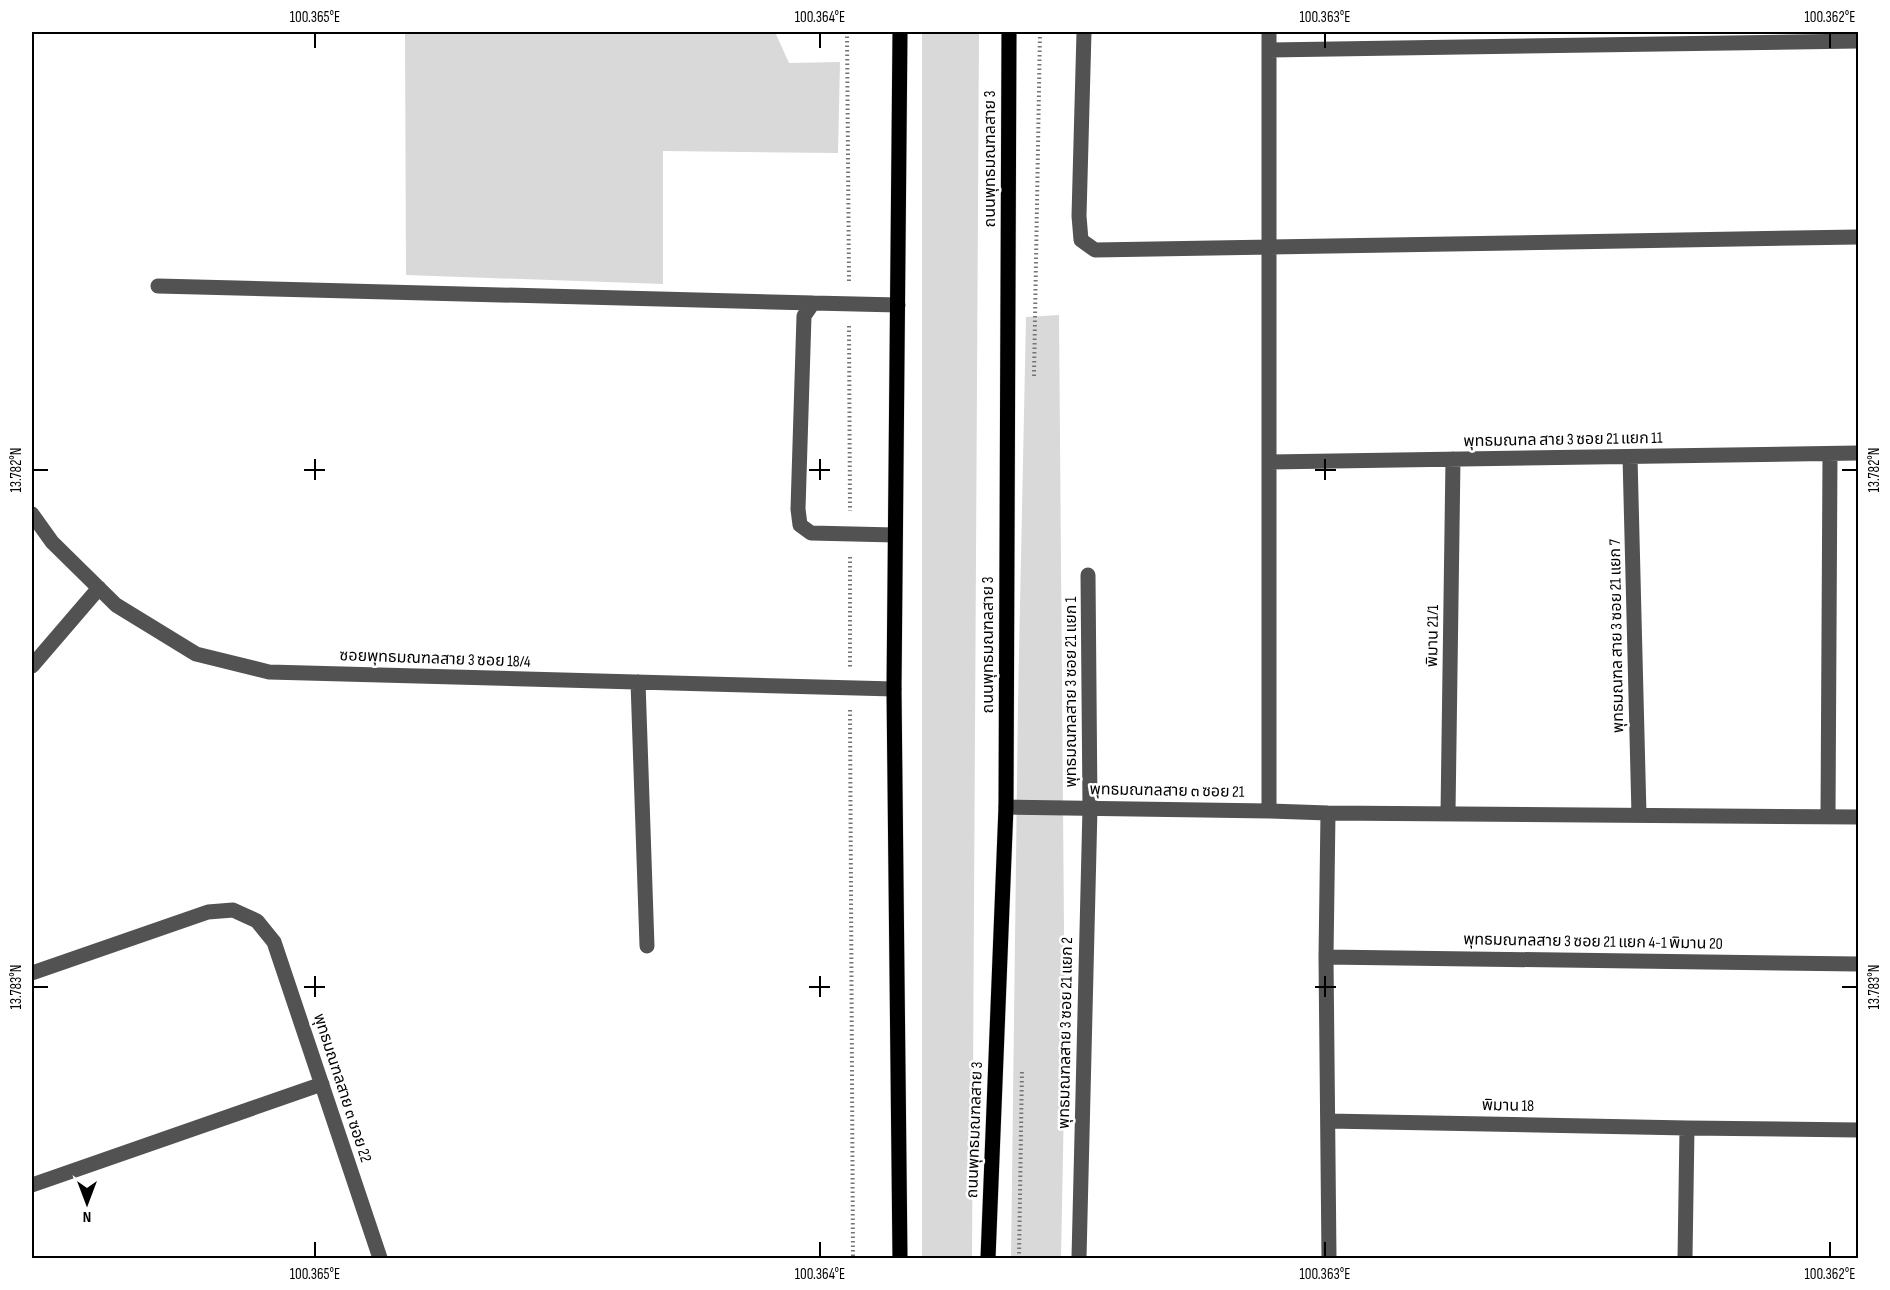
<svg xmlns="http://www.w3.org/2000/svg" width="1890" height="1290" font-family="'Sofia Sans Condensed','Noto Sans Thai',sans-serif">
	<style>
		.green { fill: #d9d9d9 }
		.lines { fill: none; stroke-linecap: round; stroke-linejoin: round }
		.major-casing { stroke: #dbdbdb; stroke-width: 16 }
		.path { stroke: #747474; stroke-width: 4; stroke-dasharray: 1.5 3; stroke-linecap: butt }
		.minor { stroke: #525252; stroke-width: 15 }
		.major { stroke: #000; stroke-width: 15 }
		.ticks { fill: none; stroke: #000; stroke-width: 2 }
		.labels { text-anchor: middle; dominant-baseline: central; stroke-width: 5; stroke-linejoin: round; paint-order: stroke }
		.street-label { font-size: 16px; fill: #000; stroke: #fff }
		.neatline { fill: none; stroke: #000; stroke-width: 2 }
		.ticks-label { font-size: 15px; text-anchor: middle; fill: #000 }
	</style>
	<rect width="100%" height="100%" fill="#fff"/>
	<path class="green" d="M405,32H775L789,63L840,62L838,153L663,151V284L406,275Z
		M922,32H979L972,1258H922Z
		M1059,315L1065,1051L1061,1258H1011L1018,702L1026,317Z"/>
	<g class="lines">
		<g class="major-casing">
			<path id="major" d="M900,1258L894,689L900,32
				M988,1258L1006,807L1009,32"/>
		</g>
		<path class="path" d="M847,32L849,283
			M849,326L850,511
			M1034,376L1040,32
			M850,557V667
			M850,710L853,1258
			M1019,1258L1022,1070"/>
		<path class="minor" d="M1084,32L1079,216L1081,240L1095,250L1858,237
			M1269,32V811
			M1269,50L1858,41
			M158,286L813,303
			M1630,457L1639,815
			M1269,462L1858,453
			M32,514L52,542L116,605L196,654L269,672L894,689
			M895,535L811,533L800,525L798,509L804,316L813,303L898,305
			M32,666L99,588
			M638,682L647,946
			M1006,807L1269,811L1328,813L1858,817
			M1328,813L1326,957L1329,1258
			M1448,813L1453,459
			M1828,817L1830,454
			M1326,957L1858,964
			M32,973L208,912L233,910L257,921L274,942L380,1258
			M1328,1121L1687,1128L1858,1130
			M32,1185L322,1084
			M1079,1258L1090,808L1088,575
			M1685,1258L1687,1128"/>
		<use href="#major" class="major"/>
	</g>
	<path class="ticks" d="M315,33V48M820,33V48M1325,33V48M1830,33V48M315,459V480M820,459V480M1325,459V480M33,470H48M304,470H325M809,470H830M1315,470H1336M1842,470H1857M315,976V997M820,976V997M1325,976V997M33,987H48M304,987H325M809,987H830M1315,987H1336M1842,987H1857M315,1242V1257M820,1242V1257M1325,1242V1257M1830,1242V1257"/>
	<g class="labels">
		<g class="street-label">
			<text transform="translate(990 159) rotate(-90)">ถนนพุทธมณฑลสาย 3</text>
			<text transform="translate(1563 440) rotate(-1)">พุทธมณฑล สาย 3 ซอย 21 แยก 11</text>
			<text transform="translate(1433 636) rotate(-89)">พิมาน 21/1</text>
			<text transform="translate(1617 636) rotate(-91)">พุทธมณฑล สาย 3 ซอย 21 แยก 7</text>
			<text transform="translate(988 645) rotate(-90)">ถนนพุทธมณฑลสาย 3</text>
			<text transform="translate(435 659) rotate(2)">ซอยพุทธมณฑลสาย 3 ซอย 18/4</text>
			<text transform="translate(1071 692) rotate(-90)">พุทธมณฑลสาย 3 ซอย 21 แยก 1</text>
			<text transform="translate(1167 791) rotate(1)">พุทธมณฑลสาย ๓ ซอย 21</text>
			<text transform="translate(1593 942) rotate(1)">พุทธมณฑลสาย 3 ซอย 21 แยก 4-1 พิมาน 20</text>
			<text transform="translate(1066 1033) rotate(-89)">พุทธมณฑลสาย 3 ซอย 21 แยก 2</text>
			<text transform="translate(342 1088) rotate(72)">พุทธมณฑลสาย ๓ ซอย 22</text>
			<text transform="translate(1508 1106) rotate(1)">พิมาน 18</text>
			<text transform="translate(975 1130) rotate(-88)">ถนนพุทธมณฑลสาย 3</text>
		</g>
	</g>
	<rect width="1890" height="1290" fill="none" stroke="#ffffff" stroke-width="66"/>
	<g transform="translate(87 1203) rotate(180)" stroke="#ffffff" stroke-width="4.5" paint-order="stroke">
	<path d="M0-4.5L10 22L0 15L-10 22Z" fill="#000000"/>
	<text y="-9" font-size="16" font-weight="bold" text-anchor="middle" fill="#000000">N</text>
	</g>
	<rect x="33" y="33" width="1824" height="1224" class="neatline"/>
	<g class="ticks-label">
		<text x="315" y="22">100.365°E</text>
		<text x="820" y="22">100.364°E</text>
		<text x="1325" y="22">100.363°E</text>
		<text x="1830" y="22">100.362°E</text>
		<text transform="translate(1874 470) rotate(-90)" y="5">13.782°N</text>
		<text transform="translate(16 470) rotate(-90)" y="5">13.782°N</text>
		<text transform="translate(1874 987) rotate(-90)" y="5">13.783°N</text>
		<text transform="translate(16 987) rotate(-90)" y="5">13.783°N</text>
		<text x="315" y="1279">100.365°E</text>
		<text x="820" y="1279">100.364°E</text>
		<text x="1325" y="1279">100.363°E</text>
		<text x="1830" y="1279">100.362°E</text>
	</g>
</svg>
